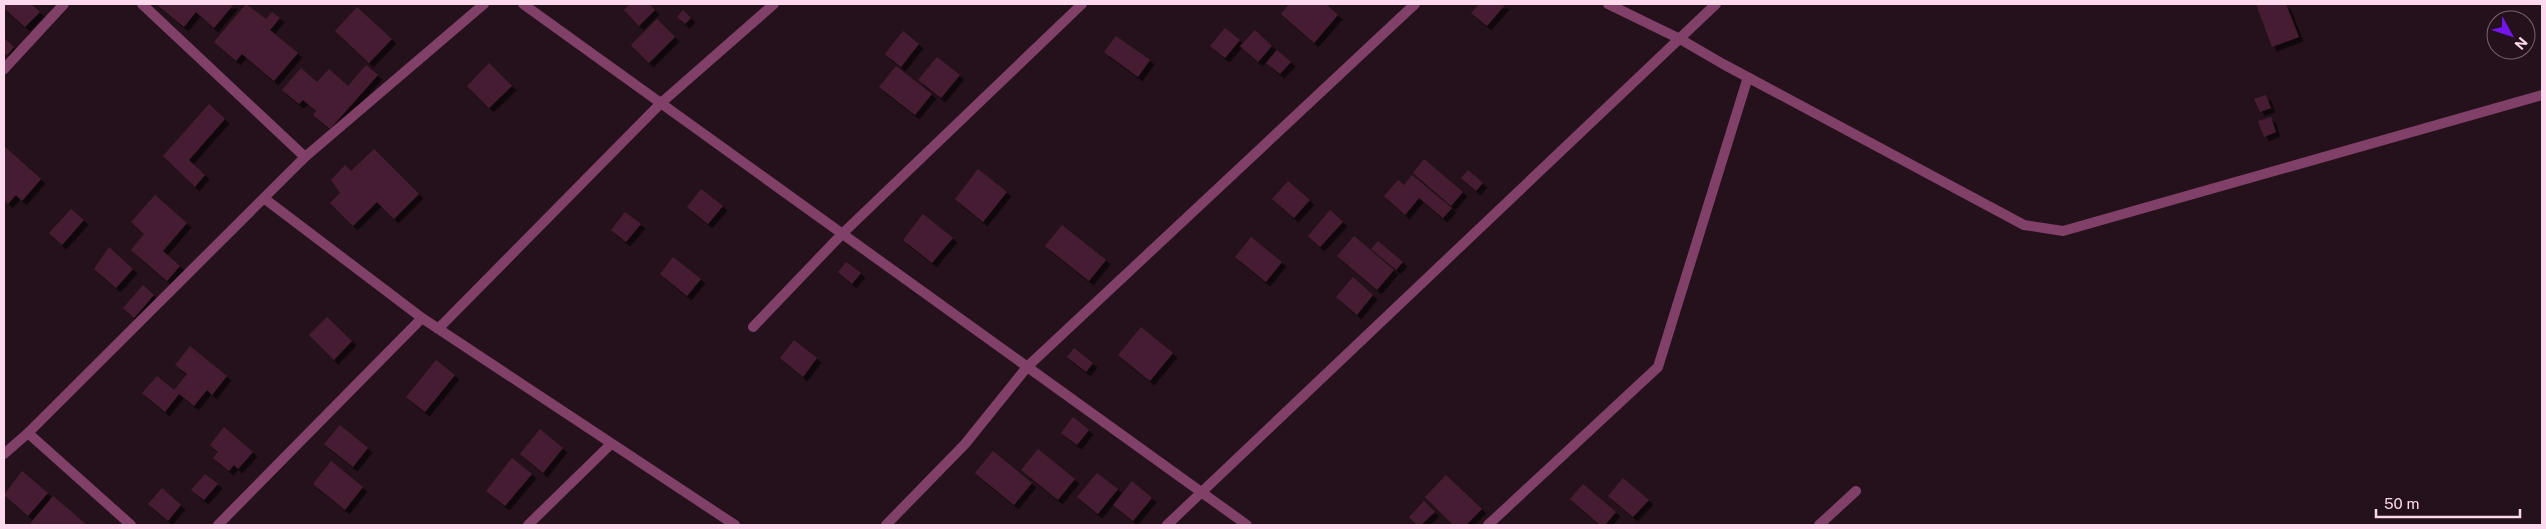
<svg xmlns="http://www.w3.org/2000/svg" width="2546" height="529" font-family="'Public Sans',sans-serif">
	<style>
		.building { fill: #451f30; filter: url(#shadow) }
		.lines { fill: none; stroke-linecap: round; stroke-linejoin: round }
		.minor { stroke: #804068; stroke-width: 10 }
	</style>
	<defs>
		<filter id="shadow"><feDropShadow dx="4.5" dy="4.5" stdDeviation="0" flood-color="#0009"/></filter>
	</defs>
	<rect width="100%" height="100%" fill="#25111b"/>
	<path class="building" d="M4,4H31L40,12L25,27L4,8Z
		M156,4H234L214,28L196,12L184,27Z
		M246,4L266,19L272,12L280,18L270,30L298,53L274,81L242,54L236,61L214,42Z
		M630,4H649L655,10L639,26L624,10Z
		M1289,4H1326L1338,15L1314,43L1281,14Z
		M1479,4H1504L1505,5L1487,26L1471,13Z
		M2256,4H2286L2299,37L2272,47Z
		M357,7L392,39L369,63L335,31Z
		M683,10L691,18L685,24L677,17Z
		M657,19L675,37L649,63L631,45Z
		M1225,28L1240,40L1225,58L1210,46Z
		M1255,30L1272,46L1258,62L1240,46Z
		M903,31L919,44L901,67L885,54Z
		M1116,36L1150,60L1138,77L1104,52Z
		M4,38L14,47L7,55L4,53Z
		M1277,50L1291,62L1280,74L1266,63Z
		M937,57L960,75L941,98L918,80Z
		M489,63L512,86L489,108L467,86Z
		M366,65L378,75L330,129L313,115L316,111L303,100L299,104L282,90L301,68L317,82L329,69L348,86Z
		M896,66L932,94L915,115L879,87Z
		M2266,95L2271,108L2260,112L2254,99Z
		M209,104L225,119L189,160L205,175L195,187L163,156Z
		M2271,117L2276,132L2264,137L2258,121Z
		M4,146L41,179L22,201L16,195L8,204L4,199Z
		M374,149L419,194L394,219L377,202L353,226L330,203L340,193L331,180L345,165L351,171Z
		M1424,159L1463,192L1451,206L1413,173Z
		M978,169L1007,192L983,222L955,199Z
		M1468,170L1483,183L1476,191L1461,178Z
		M1412,175L1452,208L1443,218L1419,198L1405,215L1384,196L1398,180L1404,185Z
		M1288,181L1310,200L1294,218L1272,199Z
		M701,189L723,206L708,224L687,207Z
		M155,195L187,223L163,251L180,266L167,281L131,250L144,234L131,222Z
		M71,209L84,220L62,245L49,233Z
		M1330,210L1343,222L1320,247L1308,236Z
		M625,212L641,224L626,242L611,230Z
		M923,214L953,238L932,263L903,240Z
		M1062,225L1106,260L1089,281L1045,246Z
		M1354,236L1394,270L1377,290L1337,256Z
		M1251,237L1282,262L1266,282L1235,257Z
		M1378,241L1403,262L1396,270L1371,249Z
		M109,247L133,269L116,288L94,269Z
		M673,257L701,279L687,296L660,274Z
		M846,262L861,273L852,284L838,272Z
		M1353,277L1373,295L1357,315L1336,297Z
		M143,285L154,295L134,318L123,308Z
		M327,317L352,341L334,360L309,335Z
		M1141,327L1173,353L1150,381L1118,355Z
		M794,340L817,358L803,377L780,358Z
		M190,346L227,376L212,395L207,390L194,406L179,394L165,412L142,393L157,376L174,390L187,374L175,365Z
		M1074,348L1093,363L1086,372L1067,357Z
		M436,360L455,375L425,412L406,397Z
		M1073,417L1089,430L1077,445L1061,433Z
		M340,425L368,448L353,467L324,444Z
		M224,427L253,452L238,469L234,465L229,471L213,458L218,452L210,445Z
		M540,429L563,448L543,473L520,454Z
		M1038,449L1075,479L1058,500L1021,470Z
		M993,451L1032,483L1014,505L975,473Z
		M512,458L532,474L505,506L486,491Z
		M331,461L363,487L345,510L313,484Z
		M22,471L48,493L28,516L4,495Z
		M1097,473L1118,489L1098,514L1077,497Z
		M205,474L218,484L204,500L191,490Z
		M1446,475L1482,509L1466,525H1453L1425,497Z
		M1623,478L1649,500L1633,517L1608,496Z
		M1132,481L1152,498L1133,521L1113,505Z
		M1583,484L1616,512L1605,525H1600L1570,499Z
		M162,488L181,505L168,521L148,504Z
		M53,496L87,525H29Z
		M1424,501L1435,512L1421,525H1417L1409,517Z"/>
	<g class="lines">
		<path class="minor" d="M142,4L305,157
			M523,4L1247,525
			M1608,4L1680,39L1723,64L2024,225L2063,231L2542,95
			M4,69L64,4
			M265,199L422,318L735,525
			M753,327L842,234L1082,4
			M438,329L661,103L774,4
			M28,433L131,525
			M4,454L28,433L305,157L484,4
			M218,525L422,318
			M528,525L611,444
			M886,525L965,444L1027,367L1415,4
			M1167,525L1716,4
			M1488,525L1658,367L1748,77
			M1819,525L1856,491"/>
	</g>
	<rect width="2546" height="529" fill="none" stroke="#fcd9ec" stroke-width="10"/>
	<g transform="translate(2511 35) rotate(130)"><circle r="24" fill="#25111b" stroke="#7b616f"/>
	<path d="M0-4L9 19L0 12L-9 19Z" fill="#7315ec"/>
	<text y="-8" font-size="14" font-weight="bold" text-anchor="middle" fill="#fcd9ec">N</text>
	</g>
	<path d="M2376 509v8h144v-8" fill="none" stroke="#fcd9ec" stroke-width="2.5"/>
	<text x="2384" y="509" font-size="15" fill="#fcd9ec" stroke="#25111b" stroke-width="4" paint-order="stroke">50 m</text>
</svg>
